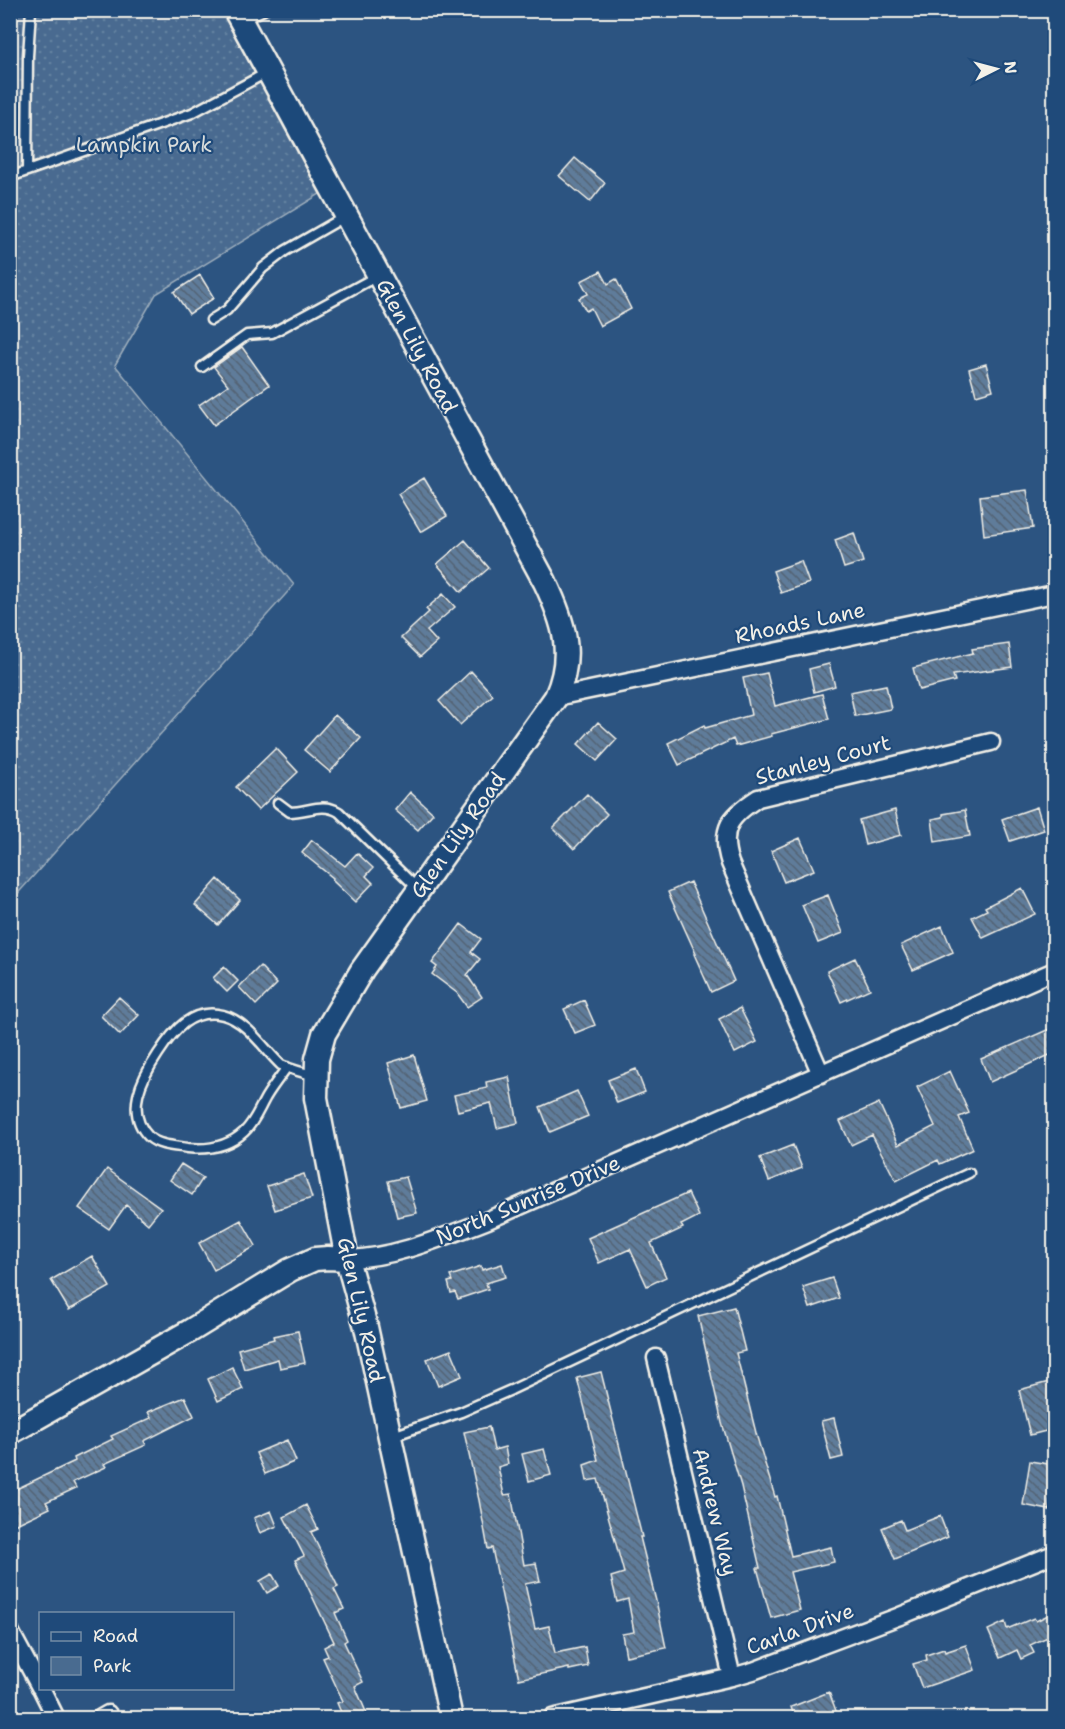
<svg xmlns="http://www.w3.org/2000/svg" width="1065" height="1729" font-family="'Shantell Sans',sans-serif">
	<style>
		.green { fill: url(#green-dots); stroke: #9eaebc; stroke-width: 1.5 }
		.building { fill: url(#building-back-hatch); stroke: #f4f1e8; stroke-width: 1.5 }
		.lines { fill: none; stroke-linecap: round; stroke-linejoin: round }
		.lane-casing { stroke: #f4f1e8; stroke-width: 13 }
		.street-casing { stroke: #f4f1e8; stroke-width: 21 }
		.secondary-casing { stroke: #f4f1e8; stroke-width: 27 }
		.lane { stroke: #1f4a7a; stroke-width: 8 }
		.street { stroke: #1f4a7a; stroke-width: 16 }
		.secondary { stroke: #1f4a7a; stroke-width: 22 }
		.labels { text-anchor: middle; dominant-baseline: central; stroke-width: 4.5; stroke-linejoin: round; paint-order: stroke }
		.park-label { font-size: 21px; fill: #dadddb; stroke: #1f4a7a }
		.street-label { font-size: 21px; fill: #f4f1e8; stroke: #1f4a7a }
	</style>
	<defs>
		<pattern id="green-dots" width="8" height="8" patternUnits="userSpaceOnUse" patternTransform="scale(1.5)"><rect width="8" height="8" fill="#496b90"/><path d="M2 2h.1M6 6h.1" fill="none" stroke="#6481a0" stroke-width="1.8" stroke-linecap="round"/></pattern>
		<pattern id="building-back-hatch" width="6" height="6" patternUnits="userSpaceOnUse" patternTransform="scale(1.5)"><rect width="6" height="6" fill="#5e7b9a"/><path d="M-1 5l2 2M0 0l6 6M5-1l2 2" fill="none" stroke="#556474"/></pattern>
	</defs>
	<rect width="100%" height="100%" fill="#2c5481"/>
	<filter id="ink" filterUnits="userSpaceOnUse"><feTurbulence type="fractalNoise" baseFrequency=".0167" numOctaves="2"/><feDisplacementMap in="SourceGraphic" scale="12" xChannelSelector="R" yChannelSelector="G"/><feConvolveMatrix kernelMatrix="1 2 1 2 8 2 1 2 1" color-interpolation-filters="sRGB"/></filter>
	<g filter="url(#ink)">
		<path class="green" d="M11,11H221L320,194L156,294L115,365L294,585L11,901Z"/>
		<path class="building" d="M575,158L605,183L590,202L559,176Z
			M601,271L608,284L616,279L631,309L600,326L591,308L586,311L579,298L588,294L581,281Z
			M200,275L214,298L189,314L174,292Z
			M242,347L269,385L214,425L199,405L228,385L214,367Z
			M986,364L993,390L976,395L969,369Z
			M424,478L447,516L421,532L398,494Z
			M1027,490L1033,528L984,535L980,496Z
			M854,533L863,562L844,568L835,540Z
			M465,540L489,568L461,592L437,564Z
			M801,561L809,583L781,593L773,571Z
			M443,594L455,607L427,631L437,642L420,657L401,638L429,612L426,609Z
			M1009,644L1012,667L953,675L955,681L919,690L913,668L973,653L972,649Z
			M829,664L835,686L814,692L809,669Z
			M471,671L493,695L460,725L439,701Z
			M767,673L775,706L822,694L829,719L771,734L772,736L736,746L733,739L679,765L668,743L704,725L705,728L751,715L743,678Z
			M886,685L891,709L855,716L850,692Z
			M335,715L361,738L330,772L304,750Z
			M598,722L617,739L597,761L578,744Z
			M276,748L298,772L258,810L236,787Z
			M410,792L433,813L418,830L395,810Z
			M587,794L607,814L574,849L553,828Z
			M1037,807L1044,830L1010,841L1002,819Z
			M895,810L901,835L865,845L859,820Z
			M965,810L970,836L935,842L932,819L943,817V814Z
			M800,838L814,870L784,882L771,851Z
			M312,840L345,866L357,853L373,868L366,876L373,883L355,902L332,880L333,878L302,853Z
			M218,879L240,900L218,925L195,905Z
			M690,882L734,981L711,992L694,954H696L668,892Z
			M1022,888L1035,914L983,938L972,917L987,910L985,907Z
			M828,895L843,933L818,943L802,905Z
			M461,924L481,939L471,952L480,959L467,975L482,997L467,1007L457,993L432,974L437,967L432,963Z
			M942,926L953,952L913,970L901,945Z
			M855,958L870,989L841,1002L827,971Z
			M260,966L277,984L256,1005L239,987Z
			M224,967L238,981L227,992L213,978Z
			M119,997L139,1015L120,1035L101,1016Z
			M584,1000L595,1025L575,1033L564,1009Z
			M740,1008L757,1042L735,1053L719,1019Z
			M1054,1027V1053L990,1082L981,1059Z
			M414,1055L427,1101L401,1108L388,1063Z
			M636,1069L645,1092L617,1103L608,1080Z
			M950,1071L969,1113L959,1117L973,1149L940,1164L938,1160L896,1181L872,1135L851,1145L840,1121L879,1103L898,1145L935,1126L917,1087Z
			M509,1077L518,1123L497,1128L491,1103L458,1111L454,1095L487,1088L486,1082Z
			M577,1091L588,1116L550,1132L540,1107Z
			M793,1145L802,1168L769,1181L760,1158Z
			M181,1164L203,1178L192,1195L170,1180Z
			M107,1169L161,1208L148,1224L126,1205L109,1229L79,1208Z
			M304,1174L312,1198L275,1210L267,1186Z
			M406,1177L417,1213L397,1217L388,1181Z
			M688,1193L699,1216L681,1225L683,1228L651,1243L666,1277L647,1286L630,1249L599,1263L588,1238Z
			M241,1220L256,1246L214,1270L199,1243Z
			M92,1256L110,1287L69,1310L51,1280Z
			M502,1264L506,1277L486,1283L488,1289L458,1299L455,1292L451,1293L448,1282L452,1281L450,1276L481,1266L482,1270Z
			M832,1278L839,1298L810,1308L803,1287Z
			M734,1307L745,1351L736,1353L757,1437L775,1497L777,1496L791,1556L831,1547L834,1562L790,1572L800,1610L771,1618L757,1568H760L741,1486L722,1423L698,1316Z
			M298,1331L305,1363L280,1368L278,1359L244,1369L238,1349L274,1339L273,1336Z
			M451,1350L462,1376L438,1386L427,1359Z
			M232,1367L243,1389L218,1401L208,1379Z
			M601,1372L642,1537H640L657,1605L666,1648L626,1656L622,1634L634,1632L628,1599L617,1602L611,1577L624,1573L598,1479L587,1481L584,1465L598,1460L577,1378Z
			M1049,1382L1054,1402V1429L1030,1435L1019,1390Z
			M185,1397L194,1416L144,1441L146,1445L104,1464L106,1467L73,1482L76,1488L46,1502L50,1508L10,1527V1492L75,1461L74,1458L113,1439L111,1436L151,1418L148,1412Z
			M834,1418L843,1457L831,1460L821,1421Z
			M489,1427L494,1450L505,1447L508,1464L498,1467L504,1495L511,1494L524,1565L536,1563L540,1581L525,1584L535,1629L549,1626L555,1653L585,1647L588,1666L569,1670V1668L519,1679L492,1548L488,1549L479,1500L464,1432Z
			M287,1440L296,1461L265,1474L256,1453Z
			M544,1449L551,1475L529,1481L522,1454Z
			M1030,1461L1054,1465V1497L1051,1496L1049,1510L1023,1505Z
			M306,1505L318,1529L311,1532L338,1587L334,1589L344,1609L335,1613L347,1640L344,1642L363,1682L355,1686L369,1719H344L337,1703L343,1701L323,1658L328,1656L324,1647L334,1642L295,1560L304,1556L284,1517Z
			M271,1511L277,1526L260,1533L254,1518Z
			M940,1516L948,1537L895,1559L882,1528L901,1520L905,1530Z
			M272,1574L279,1586L267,1593L260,1581Z
			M1054,1612V1634L1030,1645L1034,1653L1021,1659L1017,1650L1000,1658L988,1630L1005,1622L1007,1629L1034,1618L1036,1621Z
			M966,1645L975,1670L922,1688L913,1664L927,1660L926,1655L944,1649L945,1652Z
			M829,1692L839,1719H795L791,1707Z"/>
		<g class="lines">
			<g class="lane-casing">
				<path id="lane" d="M241,21L264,10
					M27,171L28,56L31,10
					M10,177L192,113L268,72
					M211,320L227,310L263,268L285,251L346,216
					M202,367L247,335L272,333L379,275
					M278,803L290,812C308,812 322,802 339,812L417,888
					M287,1067C280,1077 272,1087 266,1097C259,1109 254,1123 244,1132C229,1146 208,1150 188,1148C176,1146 159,1146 149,1137C124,1112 142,1078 158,1054C173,1031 192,1007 223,1015C247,1021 264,1049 281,1065C293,1070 304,1073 316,1076
					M390,1437L461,1412L511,1390L969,1173"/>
			</g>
			<g class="street-casing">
				<path id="street" d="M556,697L1054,594
					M821,1074L730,863C719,829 730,816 758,798L991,742
					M347,1259C395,1258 443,1237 488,1220L1054,971
					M656,1358L732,1677
					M10,1631L40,1687
					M41,1688L56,1718
					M101,1718L108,1714
					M552,1718L732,1677L753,1671L900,1616L1054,1554"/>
			</g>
			<g class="secondary-casing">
				<path id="secondary" d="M235,10L545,582C564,622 575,654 556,697L362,970L324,1034L317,1059L316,1098L347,1259L366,1327L451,1718
					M10,1433L190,1331L290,1270L315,1259L328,1258L347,1259"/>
			</g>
			<use href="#lane" class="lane"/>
			<use href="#street" class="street"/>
			<use href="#secondary" class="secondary"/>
		</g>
	</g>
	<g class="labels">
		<g class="park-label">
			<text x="144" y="145">Lampkin Park</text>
		</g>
		<g class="street-label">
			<text transform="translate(417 346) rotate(62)">Glen Lily Road</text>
			<text transform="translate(800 623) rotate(-12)">Rhoads Lane</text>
			<text transform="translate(823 760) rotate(-15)">Stanley Court</text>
			<text transform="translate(458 835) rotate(-55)">Glen Lily Road</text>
			<text transform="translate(528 1200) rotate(-23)">North Sunrise Drive</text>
			<text transform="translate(361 1310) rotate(77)">Glen Lily Road</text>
			<text transform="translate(715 1512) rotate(76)">Andrew Way</text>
			<text transform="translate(800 1629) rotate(-20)">Carla Drive</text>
		</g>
	</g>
	<rect width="1065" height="1729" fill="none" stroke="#1f4a7a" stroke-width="36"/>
	<rect x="18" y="18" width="1029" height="1693" fill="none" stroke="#f4f1e8" stroke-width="2" filter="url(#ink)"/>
	<rect x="39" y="1612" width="195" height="78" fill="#1f4a7a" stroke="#748da6" stroke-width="1.5"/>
	<rect x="51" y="1632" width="30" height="9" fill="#1f4a7a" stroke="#748da6" stroke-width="1.5"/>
	<text x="93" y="1642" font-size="18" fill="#f4f1e8">Road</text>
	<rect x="51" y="1657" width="30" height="18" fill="#496b90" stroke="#748da6" stroke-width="1.5"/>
	<text x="93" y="1672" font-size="18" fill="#f4f1e8">Park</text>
	<g transform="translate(996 69) rotate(84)" stroke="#1f4a7a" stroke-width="4.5" paint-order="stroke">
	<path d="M0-4.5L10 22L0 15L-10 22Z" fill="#f4f1e8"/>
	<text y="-9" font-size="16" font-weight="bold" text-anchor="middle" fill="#f4f1e8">N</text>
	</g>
</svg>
